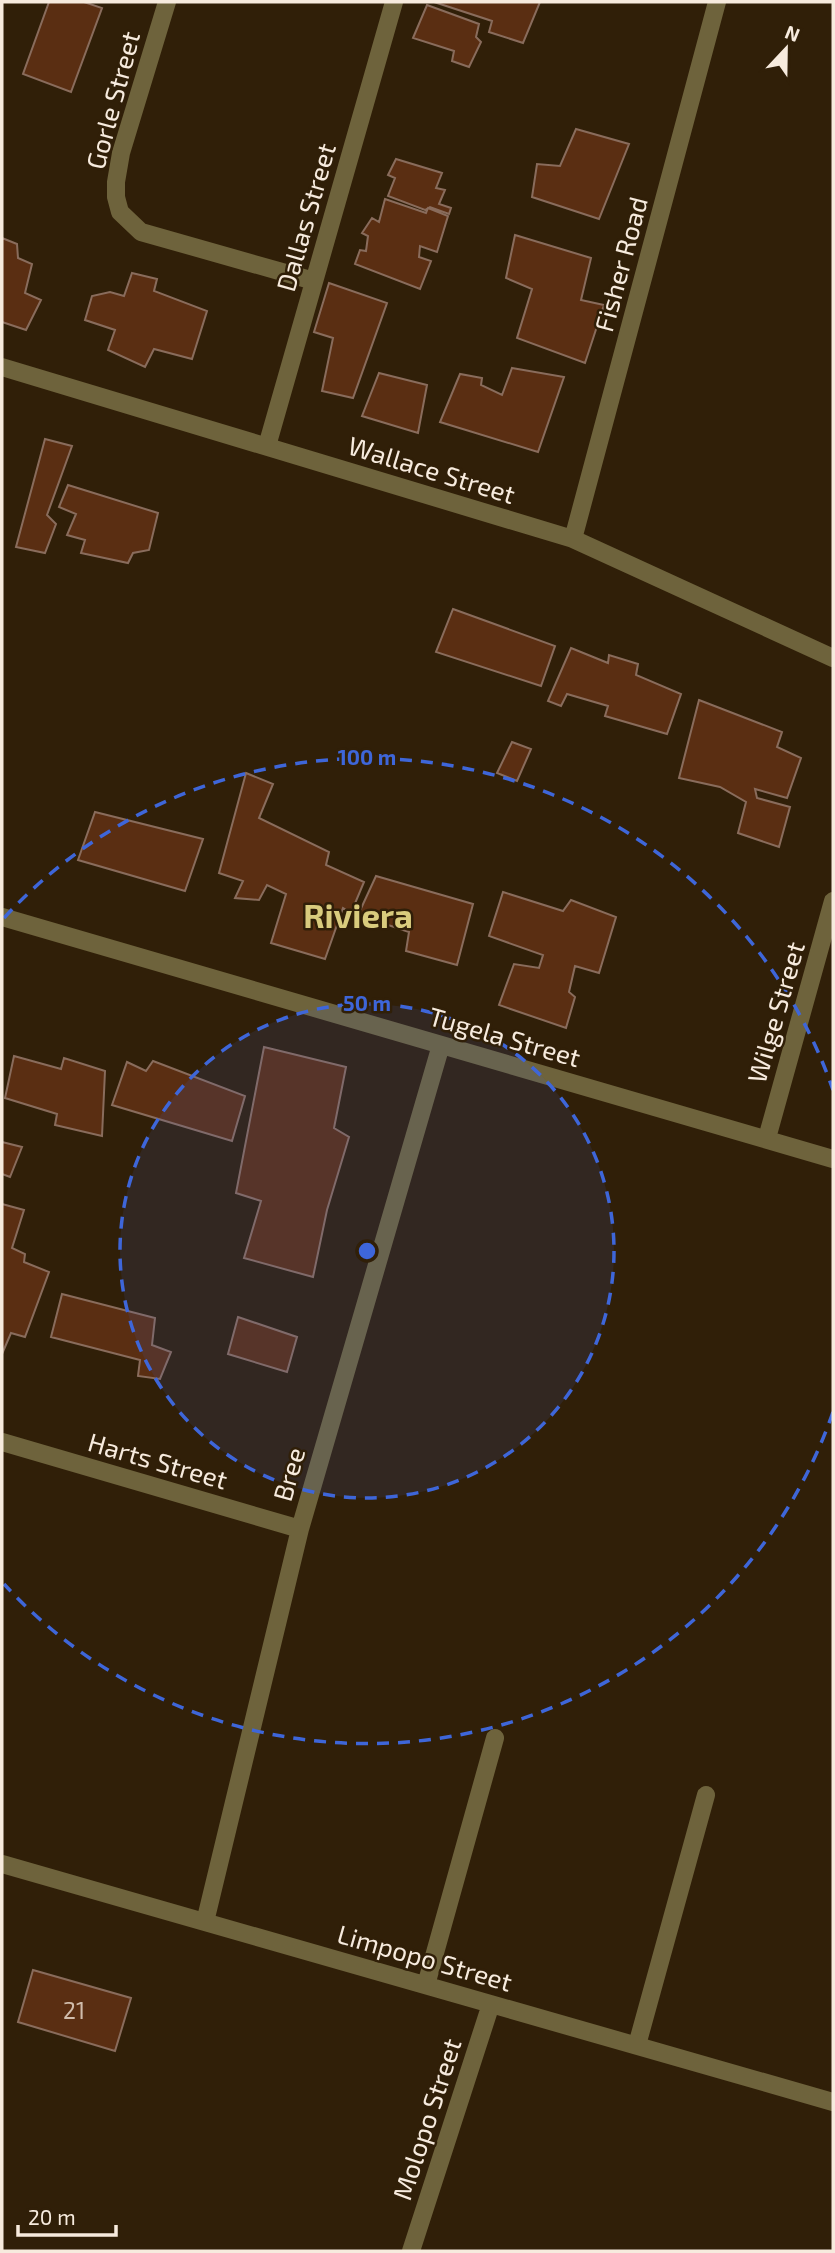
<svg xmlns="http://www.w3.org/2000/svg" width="835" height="2253" font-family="'Exo 2',sans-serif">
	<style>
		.building { fill: #5a2e12; stroke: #896c5c; stroke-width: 2 }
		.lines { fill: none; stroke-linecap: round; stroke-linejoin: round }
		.street { stroke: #6e633c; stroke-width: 18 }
		.ring { fill: none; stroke: #3e66d9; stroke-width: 3.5; stroke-dasharray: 12 9 }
		.labels { text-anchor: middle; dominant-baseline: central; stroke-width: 5; stroke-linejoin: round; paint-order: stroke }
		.number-label { font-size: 23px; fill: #d0bcab }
		.street-label { font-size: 26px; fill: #f7ebde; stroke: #301f08 }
		.district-label { font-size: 33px; font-weight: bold; fill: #d9cb7d; stroke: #301f08 }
		.centre { fill: #3e66d9; stroke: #301f08; stroke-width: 3.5 }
		.ring-label { font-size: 21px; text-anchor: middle; font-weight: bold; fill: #3e66d9; stroke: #301f08; stroke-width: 5; stroke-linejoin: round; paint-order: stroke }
	</style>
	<rect width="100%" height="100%" fill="#301f08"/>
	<path class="building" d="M49,2H84L102,8L71,92L23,74Z
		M434,2H540L523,43L489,32L492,21Z
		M427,5L479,24L476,37L481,42L469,67L452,61L454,51L413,38Z
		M576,129L629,144L599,219L532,197L537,164L560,166Z
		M396,159L442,173L436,188L445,190L439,204L451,208L449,214L430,207L425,210L388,196L395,178L388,175Z
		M385,199L426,213L428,208L448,216L437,252L420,246L419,257L431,261L420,289L355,264L360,250L366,251L368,236L362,233L372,218L379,222Z
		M515,235L591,258L581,300L604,305L585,363L517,338L532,289L506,278Z
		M2,238L17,244L18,258L32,264L25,293L41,300L26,330L2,322Z
		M132,273L157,279L154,291L207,311L192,359L154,349L145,367L108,350L115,330L85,320L92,296L110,292L124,296Z
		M329,283L387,303L353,398L322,391L333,338L314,332Z
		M512,368L564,377L538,452L440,422L460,374L482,378L481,385L502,395Z
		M379,373L427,385L418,433L362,416Z
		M45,439L72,446L47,515L56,524L45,553L16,547Z
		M68,485L158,513L149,550L133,553L128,563L81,553L85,540L67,535L76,514L59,507Z
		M453,609L555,646L541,686L436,652Z
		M571,648L608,663L609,655L638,664L636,675L681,694L667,734L605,716L608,706L567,694L561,706L548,701Z
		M699,700L782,732L777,747L801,758L787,798L755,789L757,798L790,807L779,847L738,833L746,802L720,787L679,778Z
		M512,742L531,749L517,781L497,773Z
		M246,773L273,784L259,818L329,852L326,865L364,882L351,913L343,908L325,959L271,943L286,894L267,885L259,900L235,898L243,881L219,873Z
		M95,812L203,839L185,891L78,860Z
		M376,876L473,904L457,965L406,951L409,932L358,915Z
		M503,892L563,911L571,900L616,917L599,973L575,966L569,992L575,997L566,1028L499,1005L514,964L539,968L543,955L489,936Z
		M264,1047L346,1067L334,1128L349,1137L327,1210L313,1277L244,1258L261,1201L236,1193Z
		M14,1056L61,1069L64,1058L105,1071L102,1136L55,1125L57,1114L5,1098Z
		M153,1061L245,1096L232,1141L112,1105L127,1062L146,1071Z
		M2,1142L22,1147L10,1177L2,1174Z
		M2,1204L24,1210L12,1248L25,1254L24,1262L49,1272L25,1337L11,1333L2,1354Z
		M62,1294L155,1318L152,1345L171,1352L160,1379L138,1376L140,1360L51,1337Z
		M238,1317L297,1337L287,1372L228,1354Z
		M33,1970L131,1998L115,2051L18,2022Z"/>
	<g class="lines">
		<path class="street" d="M167,2L121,153L116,182V197L120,212L141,232L314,281
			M2,367L573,539L833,658
			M267,446L394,2
			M573,539L717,2
			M2,917L833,1159
			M767,1138L833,901
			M2,1442L300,1529
			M2,1864L833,2102
			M205,1922L300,1529L441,1045
			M426,1985L495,1738
			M637,2045L706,1795
			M411,2251L491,2004"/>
	</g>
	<circle cx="367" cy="1251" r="247" fill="#3e66d9" fill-opacity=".12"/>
	<g class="ring">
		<circle cx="367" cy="1251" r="247"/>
		<path d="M833 1412A493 493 0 0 1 4 1584M4 918A493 493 0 0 1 833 1090"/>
	</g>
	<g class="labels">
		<g class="number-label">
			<text x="74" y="2010">21</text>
		</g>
		<g class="street-label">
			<text transform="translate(112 100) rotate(-75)">Gorle Street</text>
			<text transform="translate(305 217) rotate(-74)">Dallas Street</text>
			<text transform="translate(620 264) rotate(-75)">Fisher Road</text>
			<text transform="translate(432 469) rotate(17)">Wallace Street</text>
			<text transform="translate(775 1012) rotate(-74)">Wilge Street</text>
			<text transform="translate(505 1036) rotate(16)">Tugela Street</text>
			<text transform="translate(158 1460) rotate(16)">Harts Street</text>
			<text transform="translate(288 1474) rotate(-74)">Bree</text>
			<text transform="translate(425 1957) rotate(16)">Limpopo Street</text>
			<text transform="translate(426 2119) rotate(-72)">Molopo Street</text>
		</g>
		<g class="district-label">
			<text x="358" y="915">Riviera</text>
		</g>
	</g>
	<circle cx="367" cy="1251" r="10" class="centre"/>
	<g class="ring-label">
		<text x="367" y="765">100 m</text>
		<text x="367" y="1011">50 m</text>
	</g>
	<rect width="835" height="2253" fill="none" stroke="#f7ebde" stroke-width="7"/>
	<g transform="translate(786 49) rotate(22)" stroke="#301f08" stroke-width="5" paint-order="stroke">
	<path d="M0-5L12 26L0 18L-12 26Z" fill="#f7ebde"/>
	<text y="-10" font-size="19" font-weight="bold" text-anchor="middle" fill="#f7ebde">N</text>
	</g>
	<path d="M18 2225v10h98v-10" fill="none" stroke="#f7ebde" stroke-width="3.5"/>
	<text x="28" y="2225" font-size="21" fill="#f7ebde" stroke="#301f08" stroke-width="5" paint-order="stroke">20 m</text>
</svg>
